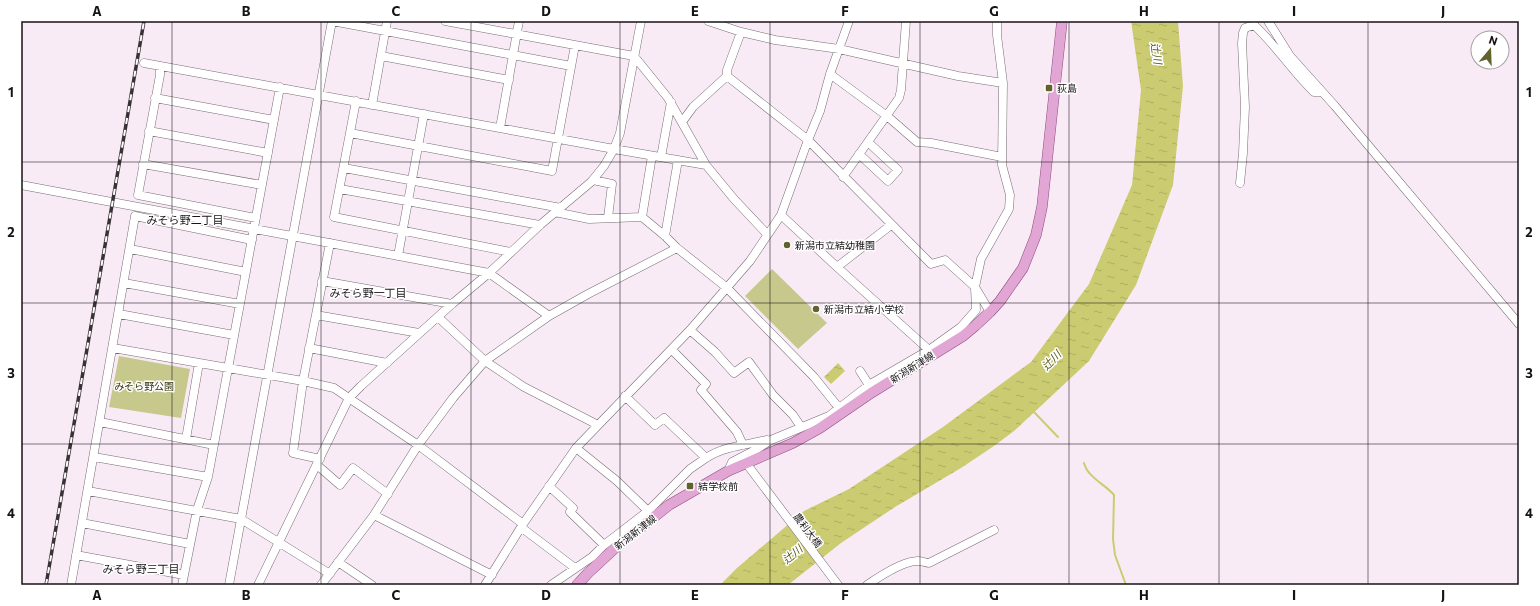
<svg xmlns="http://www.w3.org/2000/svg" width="1540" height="606" font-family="Commissioner,'Noto Sans JP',sans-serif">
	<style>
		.park { fill: #c6c88c }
		.water { fill: url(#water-ripples) }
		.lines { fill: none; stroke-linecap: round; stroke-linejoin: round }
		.stream { stroke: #cbcc71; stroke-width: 2 }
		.minor-casing { stroke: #786c75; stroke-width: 9 }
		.major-casing { stroke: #8e4b7f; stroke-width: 11 }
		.minor { stroke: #fff; stroke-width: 8 }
		.major { stroke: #e2a6d4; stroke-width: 10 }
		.rail-casing { stroke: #383237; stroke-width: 3.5 }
		.rail { stroke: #fff; stroke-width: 2; stroke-dasharray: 6; stroke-linecap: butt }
		.grid { fill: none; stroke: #171216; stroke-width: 1; stroke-opacity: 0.55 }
		.poi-dot { fill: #62622f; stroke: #fff; stroke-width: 1.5 }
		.labels { text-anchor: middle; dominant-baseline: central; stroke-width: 3; stroke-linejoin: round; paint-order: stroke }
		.poi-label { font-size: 10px; fill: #171216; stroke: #fff; text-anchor: start }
		.street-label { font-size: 10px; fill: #171216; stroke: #fff }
		.park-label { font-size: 10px; fill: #33330c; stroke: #fff }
		.water-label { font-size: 11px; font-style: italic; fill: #595815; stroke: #fff }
		.neighbourhood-label { font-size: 11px; fill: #171216; stroke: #fff }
		.neatline { fill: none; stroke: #171216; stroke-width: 1.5 }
		.grid-label { font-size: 13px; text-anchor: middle; font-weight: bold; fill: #171216 }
	</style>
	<defs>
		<pattern id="water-ripples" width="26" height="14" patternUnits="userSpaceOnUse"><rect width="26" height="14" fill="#cbcc71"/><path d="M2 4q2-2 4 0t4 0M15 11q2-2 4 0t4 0" fill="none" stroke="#aeae61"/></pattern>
	</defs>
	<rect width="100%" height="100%" fill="#f9ebf5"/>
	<path class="park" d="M772,269L827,323L798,349L745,296Z
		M119,356L190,369L181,418L109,407Z"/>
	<path class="water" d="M1131,21H1178L1183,86L1173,185L1136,285L1089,361L1014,431L994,446L961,468L895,507L841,543L788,585H720L737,568L804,511L849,489L943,427L1031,362L1089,284L1132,185L1141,90Z
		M838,363L845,371L831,384L824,377Z"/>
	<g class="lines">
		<path class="stream" d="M1034,412L1058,437
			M1084,463C1088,478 1105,484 1114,495L1113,539L1115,555L1126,585"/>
		<g class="minor-casing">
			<path id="minor" d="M332,21L571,66
				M445,21L634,56L668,98L706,165L734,199L767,234
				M708,21L741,32L775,40L839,49L958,76L1003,83
				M1268,21L1290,56L1335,106L1519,324
				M381,56L509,80
				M144,63L614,149L706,165
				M160,67V75L138,195L256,218
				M830,74L887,116L917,142L931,143L1002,157
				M727,76L808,140L931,264L945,260L975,287L990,312L987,314
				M155,98L274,120
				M356,101L334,217L511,252
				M372,105L387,21
				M682,122L693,107L727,76V70L741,32
				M500,128L519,21
				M149,131L268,153
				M350,133L552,171L575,45
				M859,154L888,181L898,170L868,142
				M661,157L671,102
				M143,164L262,185
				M344,168L561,208
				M843,177L899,98L901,90L906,21
				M593,180L612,184L608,218
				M1240,183L1243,153L1245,107L1242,43L1243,33L1245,28L1254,25C1276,45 1292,71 1314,92H1321
				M21,185L489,273L549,316
				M340,189L540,225
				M555,212L589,219L642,217L665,236L677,248L726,287L814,377L839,408L844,405
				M781,215L837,267L891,225
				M642,217L652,156
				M665,236L678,160
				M130,249L246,272
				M398,256L424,114
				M837,267L929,350
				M322,281L452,304
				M124,283L240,304
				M119,314L234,335
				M316,315L419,333
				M438,317L485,361L524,387L598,425
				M690,330L715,352L734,373L749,362L773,395L793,415L801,427
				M113,348L303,381L334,388L418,445L523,524
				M309,348L387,363
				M672,350L706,384L701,390L737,432L743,445
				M860,371L869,385
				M625,396L655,425L664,418L706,458C725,446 746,445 767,440
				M100,422L214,445
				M186,439L199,363
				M576,448L617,481L648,511
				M94,457L208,477
				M320,459L293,453L303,381L330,243
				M746,463L838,585
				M317,465L340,485L353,468L388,494
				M728,471L732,462L757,449L771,440L829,416L869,385L929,350L961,327L976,310L975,287L981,259L1009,209L1010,195L1002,165L1003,83L997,35V21
				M549,486L573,508L570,512L604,545
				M88,491L241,519L330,574
				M374,515L492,575
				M82,523L190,544
				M522,528L575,568
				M76,555L184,575
				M338,562L372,585
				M71,585L135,216L252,240
				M182,585L197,510L208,477L280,87
				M229,585L332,21
				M258,585L349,398L361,386L452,304L489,273L540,225L591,182L604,166L614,149L620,133L641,21
				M321,585L374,515L418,445L453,398L485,361L549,316L588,294L677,248
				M485,585L523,524L576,448L690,330L750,261L781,215L808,140L820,111L830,74L849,21
				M551,585L592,557L604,545L648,511L690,469L706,458
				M867,585C880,576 904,560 919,561C922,561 926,563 929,563L994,530"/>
		</g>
		<g class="major-casing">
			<path id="major" d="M577,585L588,573L615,548L669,505L728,471L793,443L820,428L871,393L963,336L975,326L990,312L1000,301L1023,268L1036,235L1042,207L1062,21"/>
		</g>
		<use href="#minor" class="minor"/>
		<use href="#major" class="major"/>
		<g class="rail-casing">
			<path id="rail" d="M46,585L144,21"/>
		</g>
		<use href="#rail" class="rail"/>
	</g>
	<path class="grid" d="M172,21V585M321,21V585M471,21V585M620,21V585M770,21V585M920,21V585M1069,21V585M1219,21V585M1368,21V585M21,162H1519M21,303H1519M21,444H1519"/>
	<g class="poi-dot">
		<rect x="1045" y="84" width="8" height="8" rx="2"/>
		<circle cx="787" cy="245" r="4"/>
		<circle cx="816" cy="309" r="4"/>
		<rect x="686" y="482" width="8" height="8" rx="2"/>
	</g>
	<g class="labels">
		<g class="poi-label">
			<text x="1057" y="88">荻島</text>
			<text x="795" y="245">新潟市立結幼稚園</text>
			<text x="824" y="309">新潟市立結小学校</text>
			<text x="698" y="486">結学校前</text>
		</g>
		<g class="street-label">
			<text transform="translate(912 367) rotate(-32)">新潟新津線</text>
			<text transform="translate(808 530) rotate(53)">農利大橋</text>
			<text transform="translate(635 532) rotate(-38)">新潟新津線</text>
		</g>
		<g class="park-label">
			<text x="144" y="386">みそら野公園</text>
		</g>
		<g class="water-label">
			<text transform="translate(1157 53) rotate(82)">辻川</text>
			<text transform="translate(1051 360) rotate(-46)">辻川</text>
			<text transform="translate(792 554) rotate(-40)">辻川</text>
		</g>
		<g class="neighbourhood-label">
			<text x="185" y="219">みそら野二丁目</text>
			<text x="368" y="292">みそら野一丁目</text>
			<text x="141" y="568">みそら野三丁目</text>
		</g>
	</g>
	<rect width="1540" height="606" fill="none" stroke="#ffffff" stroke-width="44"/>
	<g transform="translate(1490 50) rotate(19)"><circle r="19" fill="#ffffff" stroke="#a2a0a2"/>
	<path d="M0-3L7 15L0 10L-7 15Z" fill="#62622f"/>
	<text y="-6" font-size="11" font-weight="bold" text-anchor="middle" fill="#171216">N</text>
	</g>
	<rect x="22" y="22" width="1496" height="562" class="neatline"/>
	<g class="grid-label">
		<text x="97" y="16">A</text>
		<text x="246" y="16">B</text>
		<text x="396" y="16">C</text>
		<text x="546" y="16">D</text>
		<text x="695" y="16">E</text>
		<text x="845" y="16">F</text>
		<text x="994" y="16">G</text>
		<text x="1144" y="16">H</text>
		<text x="1294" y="16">I</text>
		<text x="1443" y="16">J</text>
		<text x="11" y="97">1</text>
		<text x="1529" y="97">1</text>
		<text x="11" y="237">2</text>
		<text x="1529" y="237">2</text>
		<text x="11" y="378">3</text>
		<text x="1529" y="378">3</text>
		<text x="11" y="518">4</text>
		<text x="1529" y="518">4</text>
		<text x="97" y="600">A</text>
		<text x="246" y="600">B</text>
		<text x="396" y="600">C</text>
		<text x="546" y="600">D</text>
		<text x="695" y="600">E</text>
		<text x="845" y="600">F</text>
		<text x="994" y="600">G</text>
		<text x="1144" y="600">H</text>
		<text x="1294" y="600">I</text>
		<text x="1443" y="600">J</text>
	</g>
</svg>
